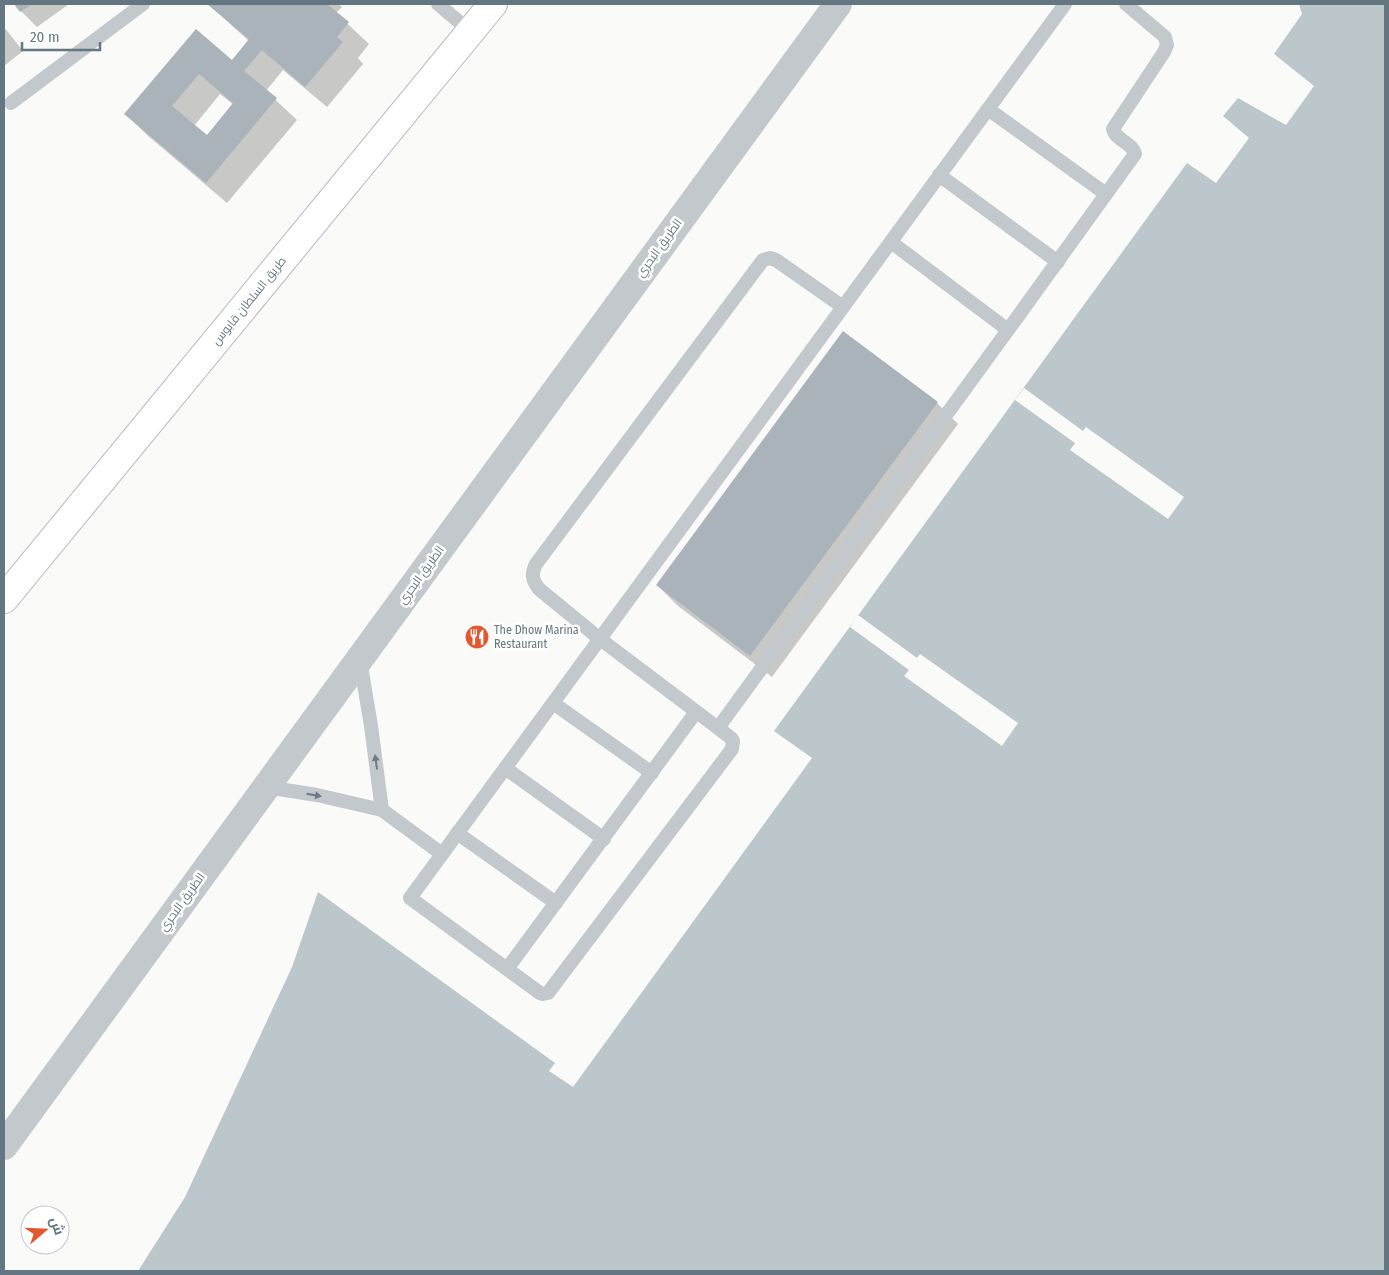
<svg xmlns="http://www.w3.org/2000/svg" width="1389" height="1275" font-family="'Fira Sans Condensed',Cairo,sans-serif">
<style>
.water{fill:#bbc7cb}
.pier{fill:#fafaf8}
.shadow{fill:#0003;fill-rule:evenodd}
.building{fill:#aab3b9;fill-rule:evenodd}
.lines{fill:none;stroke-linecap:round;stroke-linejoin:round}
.secondary-casing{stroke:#b3babf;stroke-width:30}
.service{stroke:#c3c8cc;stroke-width:14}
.minor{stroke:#c3c8cc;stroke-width:28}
.secondary{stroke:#fff;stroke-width:28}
.oneway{fill:#6a7a87}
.labels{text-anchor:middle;stroke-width:5;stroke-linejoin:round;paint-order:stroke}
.street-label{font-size:12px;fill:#657683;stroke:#fff}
.poi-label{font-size:12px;fill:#657683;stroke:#fff;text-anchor:start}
</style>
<rect width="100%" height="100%" fill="#fafaf8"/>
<!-- water -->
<polygon class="water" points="1299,4 1385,4 1385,1271 138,1271 185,1197 292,967 318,892 555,1063 549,1071 573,1087 812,758 774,731 1187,163 1216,183 1249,138 1223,116 1238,98 1286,125 1314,86 1274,54 1302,14"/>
<!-- pier -->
<g class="pier">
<polygon points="1024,388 1083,431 1086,427 1184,497 1168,519 1070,450 1075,443 1015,400"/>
<polygon points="858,615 917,658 920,654 1018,723 1002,746 904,676 909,670 850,627"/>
</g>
<!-- shadow -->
<g class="shadow">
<polygon points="16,4 69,4 37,27 21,11"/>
<path d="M209,4H338L342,7L336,13L369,44L358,58L363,64L327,107L283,70L266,91L297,120L227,203L147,135L126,114L196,31L232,62L249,41L230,24ZM220,94L234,105L207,137L194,126Z"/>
<polygon points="4,27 23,51 4,66"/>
<polygon points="937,403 958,424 772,677 678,606 657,585"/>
</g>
<!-- building -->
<g class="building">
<polygon points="14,4 32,4 20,12"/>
<path d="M207,4H327L349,22L337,37L343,42L305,87L262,50L244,71L277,98L206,183L124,114L196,29L232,60L249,39ZM199,74L233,103L207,135L172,106Z"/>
<polygon points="843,331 938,402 750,656 656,585"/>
</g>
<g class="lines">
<defs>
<polyline id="secondary" points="4,599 493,4"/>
</defs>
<!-- secondary casing -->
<use href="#secondary" class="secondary-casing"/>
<!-- service -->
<g class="service">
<polyline points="438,4 471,32"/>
<polyline points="11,103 143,4"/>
<polyline points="988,109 1106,194"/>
<polyline points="939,175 1058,262"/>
<path d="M891,242L1008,330L1135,154C1132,142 1116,141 1113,129L1164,52L1167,45L1165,37L1126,4"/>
<path d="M843,307L776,260L770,258L763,260L536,564C531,574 532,580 539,589L600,639L718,728L1008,330"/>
<polyline points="360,660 371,726 382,810"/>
<polyline points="553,703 652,773"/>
<polyline points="696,712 507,969 410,898 1065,4"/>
<polyline points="505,768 604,839"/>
<polyline points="266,787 317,795 382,810 442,854"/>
<polyline points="457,833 556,903"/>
<polyline points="507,969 540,993 543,994 548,993 732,749 733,741 731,738 718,728"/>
</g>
<!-- minor -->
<polyline class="minor" points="4,1146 838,4"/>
<!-- secondary -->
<use href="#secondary" class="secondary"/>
</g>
<!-- one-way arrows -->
<defs><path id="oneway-solid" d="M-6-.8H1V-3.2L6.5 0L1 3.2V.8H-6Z" transform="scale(1.25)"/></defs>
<g class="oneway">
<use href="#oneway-solid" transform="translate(376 762) rotate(-98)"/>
<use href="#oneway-solid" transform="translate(314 795) rotate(10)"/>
</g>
<!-- icons -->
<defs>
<symbol id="restaurant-disc" viewBox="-11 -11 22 22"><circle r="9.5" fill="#e4572e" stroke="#fff"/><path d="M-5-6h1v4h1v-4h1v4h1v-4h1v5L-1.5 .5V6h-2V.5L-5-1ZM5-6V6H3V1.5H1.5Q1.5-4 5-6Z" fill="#fff"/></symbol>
</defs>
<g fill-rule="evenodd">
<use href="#restaurant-disc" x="463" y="623" width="28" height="28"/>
</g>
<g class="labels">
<!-- street labels -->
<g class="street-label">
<text transform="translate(659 248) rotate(-54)" y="4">الطريق البحري</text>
<text transform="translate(249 301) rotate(-51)" y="4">طريق السلطان قابوس</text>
<text transform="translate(421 575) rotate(-54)" y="4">الطريق البحري</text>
<text transform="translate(182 902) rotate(-54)" y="4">الطريق البحري</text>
</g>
<!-- poi labels -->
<g class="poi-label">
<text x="494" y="634">The Dhow Marina<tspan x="494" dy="14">Restaurant</tspan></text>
</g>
</g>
<!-- border -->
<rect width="1389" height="1275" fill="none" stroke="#657683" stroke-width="10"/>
<!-- north arrow -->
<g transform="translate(45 1230) rotate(71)"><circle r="24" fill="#ffffff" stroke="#c1c8cd"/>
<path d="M0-4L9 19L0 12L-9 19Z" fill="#e4572e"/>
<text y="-8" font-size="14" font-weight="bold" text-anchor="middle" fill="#657683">ش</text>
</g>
<!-- scale -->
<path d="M22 42v8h78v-8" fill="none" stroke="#657683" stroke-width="2.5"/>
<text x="30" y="42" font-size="15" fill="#657683" stroke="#ffffff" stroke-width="4" paint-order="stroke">20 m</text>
</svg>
